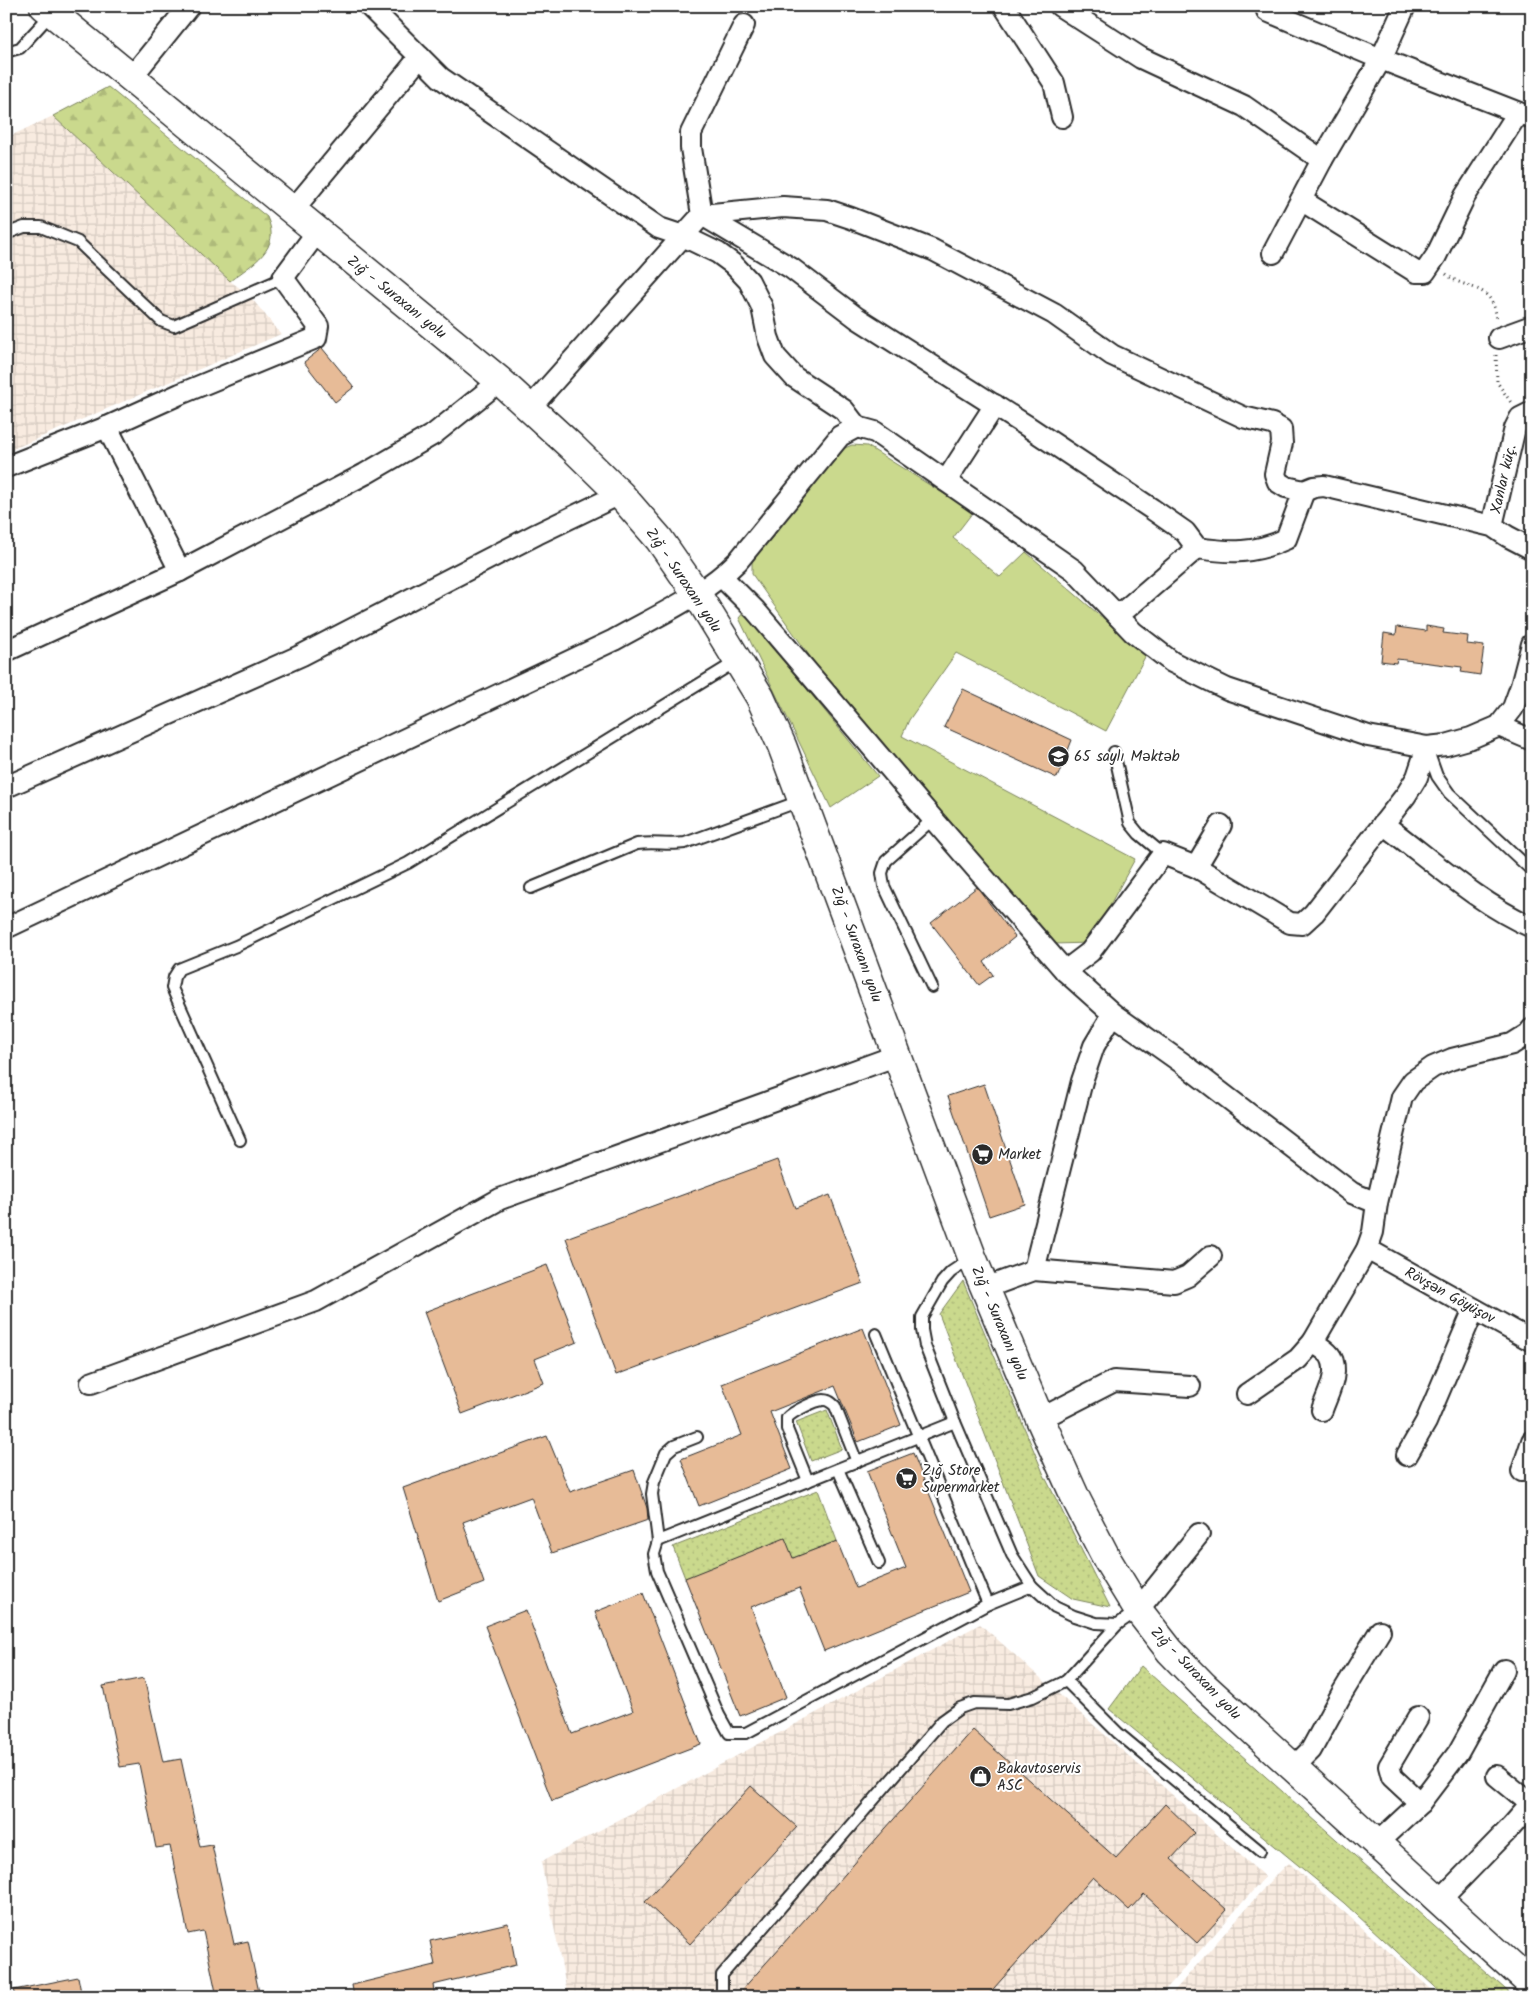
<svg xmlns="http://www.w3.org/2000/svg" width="1538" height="2003" font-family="Kalam,sans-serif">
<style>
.industrial{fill:url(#industrial-grid)}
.grass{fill:url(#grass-dots);stroke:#7a825c}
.forest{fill:url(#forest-firs);stroke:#7a825c}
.park{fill:#cad98d;stroke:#7a825c}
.building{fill:#e7bb97;stroke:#2b2b2b}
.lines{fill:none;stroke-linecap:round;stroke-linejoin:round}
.lane-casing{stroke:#2b2b2b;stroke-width:14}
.street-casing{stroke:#2b2b2b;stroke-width:24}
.secondary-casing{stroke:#2b2b2b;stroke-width:31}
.path{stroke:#2b2b2b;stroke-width:3;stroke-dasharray:1 4;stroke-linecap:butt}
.lane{stroke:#fff;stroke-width:10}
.street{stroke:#fff;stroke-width:20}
.secondary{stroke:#fff;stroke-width:28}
.labels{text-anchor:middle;stroke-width:4;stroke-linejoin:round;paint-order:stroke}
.street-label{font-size:15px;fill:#2b2b2b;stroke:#fff}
.poi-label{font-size:15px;fill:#2b2b2b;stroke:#fff;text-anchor:start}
</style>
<defs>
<pattern id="industrial-grid" width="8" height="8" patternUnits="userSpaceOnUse" patternTransform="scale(1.25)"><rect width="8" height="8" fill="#f8ebe0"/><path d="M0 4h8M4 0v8" fill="none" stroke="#d5cac0"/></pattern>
<pattern id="grass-dots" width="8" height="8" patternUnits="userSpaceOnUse" patternTransform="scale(1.25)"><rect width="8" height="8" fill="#cad98d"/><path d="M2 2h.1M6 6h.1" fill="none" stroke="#aeba7a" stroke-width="1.8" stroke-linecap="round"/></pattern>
<pattern id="forest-firs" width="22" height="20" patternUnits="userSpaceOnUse" patternTransform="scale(1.25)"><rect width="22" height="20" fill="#cad98d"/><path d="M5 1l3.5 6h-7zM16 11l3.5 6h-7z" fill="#aeba7a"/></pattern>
</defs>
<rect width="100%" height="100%" fill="#fff"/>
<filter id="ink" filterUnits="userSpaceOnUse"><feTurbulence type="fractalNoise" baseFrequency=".02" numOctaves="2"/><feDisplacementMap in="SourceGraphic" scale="10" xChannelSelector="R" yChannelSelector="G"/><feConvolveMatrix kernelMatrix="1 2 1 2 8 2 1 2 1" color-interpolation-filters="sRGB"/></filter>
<g filter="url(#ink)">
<!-- industrial -->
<g class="industrial">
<polygon points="53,116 230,281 248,294 281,334 6,452 6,138"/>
<polygon points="980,1624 1265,1877 1159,1997 568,1997 541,1862"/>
<polygon points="1289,1863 1440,1997 1169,1997 1270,1881"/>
</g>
<!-- grass -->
<g class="grass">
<polygon points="963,1281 1044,1475 1110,1607 1073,1599 1039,1576 939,1314"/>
<polygon points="827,1410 842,1449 811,1461 796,1422"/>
<polygon points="818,1490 837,1541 793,1558 685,1578 673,1547"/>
<polygon points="1141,1666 1514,1997 1446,1997 1344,1903 1109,1709"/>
</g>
<!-- forest -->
<path class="forest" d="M108,87L267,217C282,250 253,263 230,281L53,116Z"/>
<!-- park -->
<g class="park">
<polygon points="852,445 867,446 973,512 953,538 1000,577 1026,552 1146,655 1106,731 956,653 909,720 902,736 1135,859 1089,943 1054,944 818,668 752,574 752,559 840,450"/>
<polygon points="744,612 878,776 831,808 739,618"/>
</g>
<!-- building -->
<g class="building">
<polygon points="322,348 354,387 335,402 304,362"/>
<polygon points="1426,626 1444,629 1443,633 1468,636 1467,644 1484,646 1480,675 1461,672 1462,667 1397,659 1396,663 1381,661 1384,633 1396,635 1397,627 1426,631"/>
<polygon points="963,689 1072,740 1057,778 944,727"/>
<polygon points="977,887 1015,937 984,962 993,975 979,985 931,923"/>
<polygon points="984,1084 1025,1204 989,1216 948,1096"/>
<polygon points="777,1160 795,1208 830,1195 863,1283 616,1375 566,1238"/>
<polygon points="547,1265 577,1342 535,1359 544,1383 462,1414 424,1312"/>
<polygon points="863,1328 901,1425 858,1442 835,1386 770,1412 792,1469 699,1506 681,1459 742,1435 722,1384"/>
<polygon points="547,1436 570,1492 634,1470 647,1508 648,1520 552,1553 531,1497 463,1522 484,1583 438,1601 403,1488"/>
<polygon points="913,1453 969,1592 824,1651 799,1588 751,1607 786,1697 740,1716 685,1578 785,1538 793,1558 837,1541 856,1588 906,1568 867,1471"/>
<polygon points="643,1593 701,1744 552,1801 485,1626 526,1610 572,1734 633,1711 595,1612"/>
<polygon points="144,1678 163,1762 181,1759 200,1847 212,1845 234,1944 248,1941 260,1997 217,1997 203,1931 188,1934 170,1846 156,1848 139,1764 120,1767 103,1686"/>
<polygon points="973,1730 1116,1858 1165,1804 1195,1833 1171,1859 1227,1910 1197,1943 1144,1894 1129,1910 1093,1877 986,1997 750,1997 742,1990"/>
<polygon points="751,1786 797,1827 690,1944 645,1902"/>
<polygon points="508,1923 516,1965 433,1985 435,1997 354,1997 352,1985 435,1965 430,1941"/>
<polygon points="78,1977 82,1997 15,1997 14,1990"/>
</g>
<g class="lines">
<defs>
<g id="lane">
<polyline points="6,48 9,51 20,48 51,14"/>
<polyline points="6,234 24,227 41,227 78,242 161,321 174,326 283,278"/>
<polyline points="1428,751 1437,776 1449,793 1529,868"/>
<polyline points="1114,752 1130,823 1139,834 1163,854"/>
<path d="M531,888L637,844C653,842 669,845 685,843L800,801"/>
<polyline points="932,987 884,886 882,873 886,861 933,819"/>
<polyline points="240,1140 172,988 174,977 179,969 236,946 408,863 737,661"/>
<polyline points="972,1258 951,1272 942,1282 922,1317 922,1330 925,1346 955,1422 1012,1555 1032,1586 1055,1607 1074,1616 1096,1623 1118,1624"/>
<polyline points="876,1334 988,1604 1032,1586"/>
<polyline points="697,1437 674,1446 666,1453 654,1482 652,1494 658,1541 654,1554 657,1571 719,1715 729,1733 746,1733 988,1604"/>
<polyline points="838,1469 879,1563"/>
<path d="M808,1481L787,1429V1418C792,1412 816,1400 824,1400C829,1400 832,1403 835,1406L857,1462"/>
<polyline points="658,1541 955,1422"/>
<polyline points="1137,1611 1118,1624 1066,1681 1118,1733 1260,1851"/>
<polyline points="722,1997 722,1975 942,1721 960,1708 974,1703 1008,1704 1033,1697 1066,1681"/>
</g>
<g id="street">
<polyline points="369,6 441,78 659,228 683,236 702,215 783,207 827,210 851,218 933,250 1054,314 1112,355 1243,417 1272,424 1281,429 1282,443 1275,474 1278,482 1286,487 1304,491 1314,487 1324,486 1492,526 1507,536 1532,549"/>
<polyline points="1004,6 1054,83 1062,117"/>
<polyline points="1060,6 1141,58 1244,106 1322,160"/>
<polyline points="1268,6 1267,11 1381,59 1532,118"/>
<path d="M744,25L691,133V148L702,215L791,268L857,318L1027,426L1152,509L1185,532L1197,548C1231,553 1254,554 1286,539L1304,491"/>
<polyline points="131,78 189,6"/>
<polyline points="1301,200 1416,272 1425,272 1436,256 1465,196 1518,113"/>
<polyline points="292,211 420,57"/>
<polyline points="1273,253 1322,160 1381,59 1405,6"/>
<polyline points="1499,338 1532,326"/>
<polyline points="530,408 683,236 718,253 733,264 749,281 762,307 768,337 775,356 794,377 844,410 857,427"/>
<polyline points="107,427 180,571"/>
<polyline points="6,467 107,427 180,394 316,338 318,326 283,278 317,232"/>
<polyline points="946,481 995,405"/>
<polyline points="1492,526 1515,428 1520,418 1532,412"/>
<polyline points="722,577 755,610 933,819 1065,971 1113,1014 1185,1065 1352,1193 1377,1203"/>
<polyline points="1118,616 1197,548"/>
<polyline points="6,651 180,571 365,474 434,434 500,381"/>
<polyline points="1499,726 1532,740"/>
<polyline points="6,787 302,655 537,534 620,494"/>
<path d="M1383,824C1429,858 1480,905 1532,927"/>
<polyline points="1196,867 1221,825"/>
<path d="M6,928L614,640C656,616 703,596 738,561L840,436L857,427L875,432L1074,570L1133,632L1172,662L1227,689L1368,736L1427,747L1446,745L1471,738L1499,726L1513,708L1521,686L1532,644"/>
<polyline points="1065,971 1090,952 1163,854 1196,867 1290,923 1302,924 1314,913 1406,795 1417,777 1427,747"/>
<polyline points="1367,1249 1532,1341"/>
<polyline points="1034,1270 1082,1081 1094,1046 1113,1014"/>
<polyline points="985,1288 1034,1270 1174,1282 1188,1276 1211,1256"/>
<path d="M1313,1342C1318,1346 1328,1351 1331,1357C1340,1373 1327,1395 1322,1410"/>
<polyline points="91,1383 316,1301 500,1199 898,1055"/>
<polyline points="1247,1394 1298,1359 1313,1342 1367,1249 1373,1232 1377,1203 1402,1097 1413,1081 1433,1067 1452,1059 1512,1044 1528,1034 1532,1029"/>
<polyline points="1040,1419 1114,1381 1190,1386"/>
<polyline points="1407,1455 1426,1422 1474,1309"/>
<polyline points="1522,1471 1532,1441"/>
<polyline points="1138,1610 1199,1534"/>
<polyline points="1418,1717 1389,1766 1392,1777 1420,1803"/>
<polyline points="1294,1767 1311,1750 1341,1695 1380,1631"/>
<polyline points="1497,1776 1531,1804"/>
<polyline points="1377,1843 1420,1803 1458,1753 1504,1670"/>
<polyline points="1440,1900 1511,1827 1532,1803"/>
</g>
<polyline id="secondary" points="44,6 500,381 572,447 620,494 659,539 697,594 760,697 782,746 972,1257 1040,1419 1077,1501 1108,1561 1138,1610 1170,1651 1204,1686 1532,1985"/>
</defs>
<!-- lane casing -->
<use href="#lane" class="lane-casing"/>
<!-- street casing -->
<use href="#street" class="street-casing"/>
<!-- secondary casing -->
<use href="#secondary" class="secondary-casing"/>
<!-- path -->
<g class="path">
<path d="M1446,274C1467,292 1493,281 1497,321"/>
<polyline points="1496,355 1497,382 1512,404"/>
</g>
<!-- lane -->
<use href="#lane" class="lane"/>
<!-- street -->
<use href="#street" class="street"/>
<!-- secondary -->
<use href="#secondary" class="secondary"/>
</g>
</g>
<!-- icons -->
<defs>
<symbol id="school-disc" viewBox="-11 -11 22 22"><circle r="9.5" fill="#2b2b2b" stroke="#fff"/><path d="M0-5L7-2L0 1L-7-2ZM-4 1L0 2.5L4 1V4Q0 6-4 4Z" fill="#fff"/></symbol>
<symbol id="supermarket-disc" viewBox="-11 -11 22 22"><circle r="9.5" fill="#2b2b2b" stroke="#fff"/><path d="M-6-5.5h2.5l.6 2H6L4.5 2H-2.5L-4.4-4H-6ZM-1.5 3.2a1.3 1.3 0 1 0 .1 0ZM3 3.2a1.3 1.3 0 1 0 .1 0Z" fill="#fff"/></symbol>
<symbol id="shop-disc" viewBox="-11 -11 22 22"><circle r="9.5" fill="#2b2b2b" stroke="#fff"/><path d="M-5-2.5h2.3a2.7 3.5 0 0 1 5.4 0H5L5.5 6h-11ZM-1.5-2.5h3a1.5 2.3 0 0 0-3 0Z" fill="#fff"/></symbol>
</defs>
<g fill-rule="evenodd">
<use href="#school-disc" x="1046" y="744" width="25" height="25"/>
<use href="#supermarket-disc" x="970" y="1142" width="25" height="25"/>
<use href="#supermarket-disc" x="894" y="1466" width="25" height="25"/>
<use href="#shop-disc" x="968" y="1764" width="25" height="25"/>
</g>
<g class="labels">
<!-- street labels -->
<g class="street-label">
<text transform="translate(397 297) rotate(39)" y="5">Zığ - Suraxanı yolu</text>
<text transform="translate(1503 479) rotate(-77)" y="5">Xanlar küç.</text>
<text transform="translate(684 580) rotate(56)" y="5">Zığ - Suraxanı yolu</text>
<text transform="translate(857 944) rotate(70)" y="5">Zığ - Suraxanı yolu</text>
<text transform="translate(1450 1295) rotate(29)" y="5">Rövşən Göyüşov</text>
<text transform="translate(1000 1323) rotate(67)" y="5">Zığ - Suraxanı yolu</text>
<text transform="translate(1196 1673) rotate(46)" y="5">Zığ - Suraxanı yolu</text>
</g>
<!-- poi labels -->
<g class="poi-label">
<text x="1074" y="761">65 saylı Məktəb</text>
<text x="998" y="1159">Market</text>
<text x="922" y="1475">Zığ Store<tspan x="922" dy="17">Supermarket</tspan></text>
<text x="997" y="1773">Bakavtoservis<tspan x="997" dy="17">ASC</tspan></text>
</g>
</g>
<!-- margin -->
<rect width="1538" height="2003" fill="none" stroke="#fff" stroke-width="25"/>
<rect x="12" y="12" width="1513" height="1978" fill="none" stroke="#2b2b2b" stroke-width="2" filter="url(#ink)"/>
</svg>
